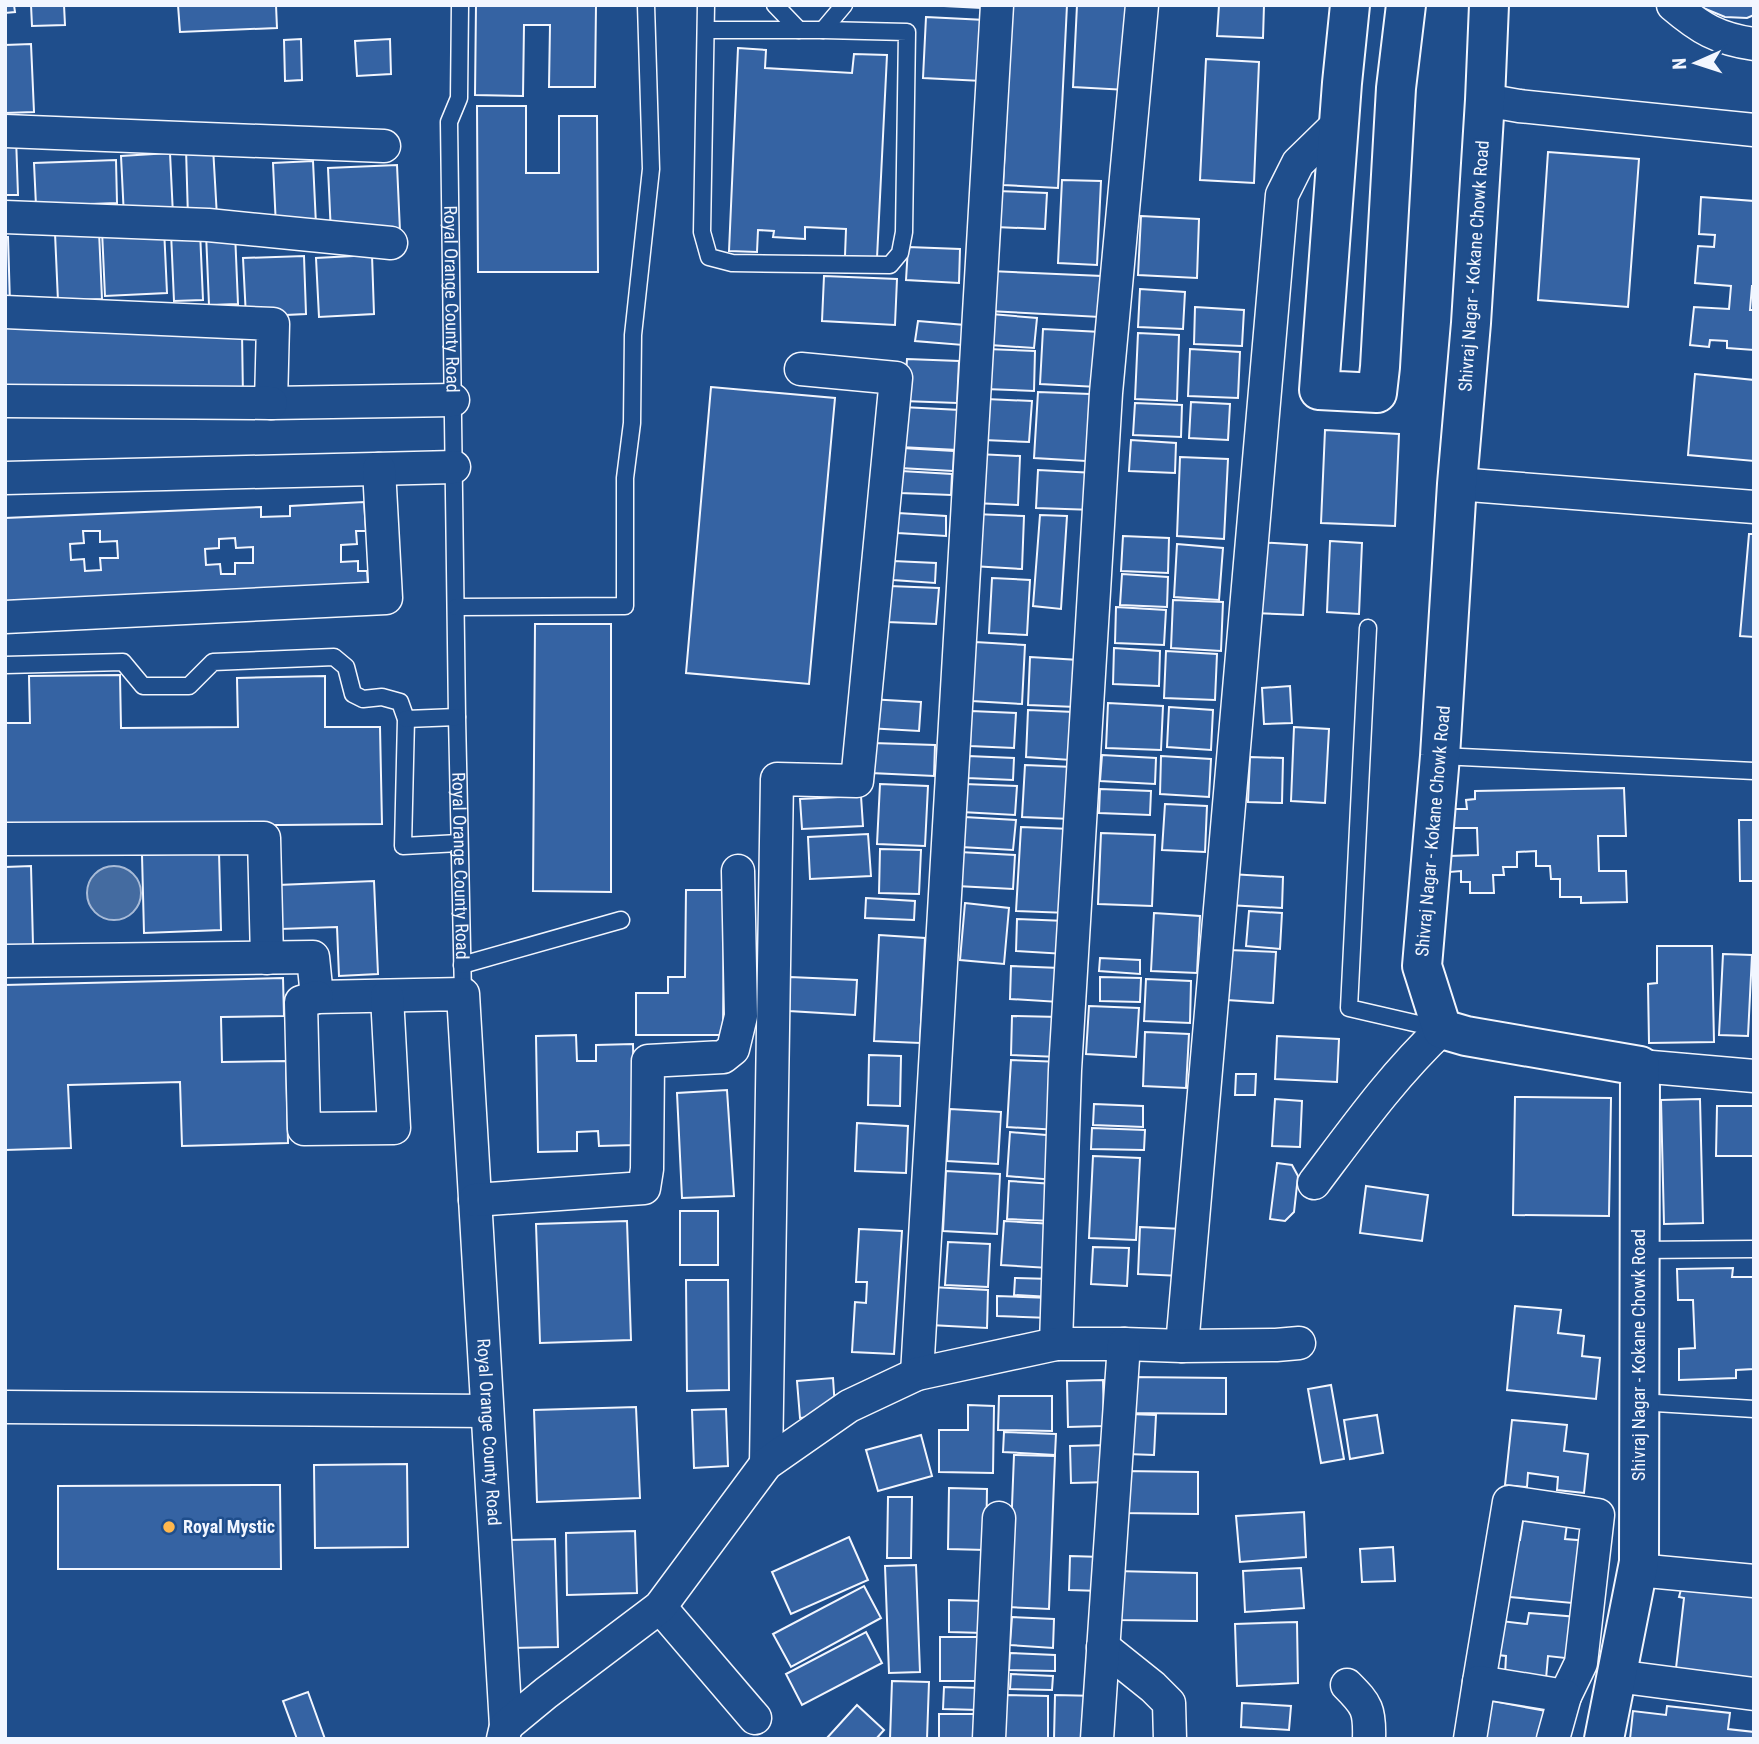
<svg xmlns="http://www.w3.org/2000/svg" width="1759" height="1744" font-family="'Roboto Condensed',sans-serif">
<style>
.water{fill:#446ba0;stroke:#a8bbd7;stroke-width:2}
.building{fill:#3563a3;stroke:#f2f6ff;stroke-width:2;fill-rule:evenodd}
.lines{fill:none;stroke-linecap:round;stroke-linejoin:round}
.lane-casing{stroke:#f2f6ff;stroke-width:19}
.street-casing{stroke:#f2f6ff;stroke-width:35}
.secondary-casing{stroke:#f2f6ff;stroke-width:42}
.lane{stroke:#1f4e8c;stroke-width:16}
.street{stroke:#1f4e8c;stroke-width:32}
.secondary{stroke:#1f4e8c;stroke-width:38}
.poi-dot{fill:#ffb74d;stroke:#1f4e8c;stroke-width:2.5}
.labels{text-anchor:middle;stroke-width:5;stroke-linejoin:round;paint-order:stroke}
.street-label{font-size:18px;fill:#f2f6ff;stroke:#1f4e8c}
.poi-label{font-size:18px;font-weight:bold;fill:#f2f6ff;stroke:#1f4e8c;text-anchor:start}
</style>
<rect width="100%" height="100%" fill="#1f4e8c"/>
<!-- water -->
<circle class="water" cx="114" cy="893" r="27"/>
<!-- building -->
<g class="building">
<polygon points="5,5 14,5 15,12 5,13"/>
<polygon points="31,5 64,5 65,25 32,26"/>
<polygon points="178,5 276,5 277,28 180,32"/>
<polygon points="476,5 596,5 595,87 549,87 550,25 524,25 523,96 475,95"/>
<polygon points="925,5 981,5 981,8"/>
<polygon points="1012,5 1067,5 1058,188 1003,185"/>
<polygon points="1077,5 1131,5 1127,90 1073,87"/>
<polygon points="1219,5 1264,5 1263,38 1217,36"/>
<polygon points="1696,5 1754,5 1754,15 1747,18 1725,17"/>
<polygon points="926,17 985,20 982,81 923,78"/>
<polygon points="301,39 302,80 285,81 284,40"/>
<polygon points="390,39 391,74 357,76 355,41"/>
<polygon points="31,44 34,112 5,113 5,45"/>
<polygon points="738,48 766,50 765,68 852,73 854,54 887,55 877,258 845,256 846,229 805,227 805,239 773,237 774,231 758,230 757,252 729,251"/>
<polygon points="1206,59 1259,62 1254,183 1200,180"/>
<polygon points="477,106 526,106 526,173 559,173 559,116 597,116 598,272 478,272"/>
<polygon points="16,137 18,195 5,195 5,138"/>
<polygon points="213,147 217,217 188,218 186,148"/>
<polygon points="1548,152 1639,159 1628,307 1538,300"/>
<polygon points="170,153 173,215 124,217 121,156"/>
<polygon points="116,160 117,203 36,206 34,163"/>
<polygon points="313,161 316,225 276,227 273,163"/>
<polygon points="397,165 400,231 331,234 328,168"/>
<polygon points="1062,180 1101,181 1097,265 1058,263"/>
<polygon points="996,191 1047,193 1045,229 995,227"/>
<polygon points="1701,197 1754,201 1754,286 1752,286 1750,310 1754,310 1754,350 1727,348 1727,341 1710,340 1709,347 1690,345 1694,307 1729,309 1731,286 1695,283 1698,246 1714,247 1715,235 1699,234"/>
<polygon points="1141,216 1199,219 1197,278 1138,275"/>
<polygon points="164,228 167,293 105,296 102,231"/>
<polygon points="99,231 102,299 58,301 55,233"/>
<polygon points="200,231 203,300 174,301 171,233"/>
<polygon points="235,232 238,304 209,305 206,233"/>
<polygon points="5,237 8,237 10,304 5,304"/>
<polygon points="908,247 960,249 959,283 906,280"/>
<polygon points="372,255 374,314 319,317 316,258"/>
<polygon points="304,256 306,314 246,317 243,258"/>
<polygon points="990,271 1102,276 1100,317 988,311"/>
<polygon points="824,276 897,279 895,325 822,321"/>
<polygon points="1140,289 1185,292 1183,329 1138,327"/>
<polygon points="1195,307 1244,310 1242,346 1194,344"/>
<polygon points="991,314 1037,318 1034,348 990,345"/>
<polygon points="918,321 965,325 963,345 915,341"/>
<polygon points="5,325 242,332 243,398 5,394"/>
<polygon points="1043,329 1101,332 1098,387 1040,384"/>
<polygon points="1138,333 1179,335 1177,401 1135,399"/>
<polygon points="987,349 1035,351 1034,391 985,389"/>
<polygon points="1190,349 1240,352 1238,398 1188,396"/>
<polygon points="907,359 959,361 957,403 904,401"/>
<polygon points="1695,374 1754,380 1754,461 1688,455"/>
<polygon points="711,387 835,398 809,684 686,673"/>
<polygon points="1038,392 1090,394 1086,461 1034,458"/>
<polygon points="986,399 1032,401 1029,442 984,440"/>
<polygon points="1191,402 1230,404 1228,440 1189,438"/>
<polygon points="1135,403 1182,405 1181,437 1133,435"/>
<polygon points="902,407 960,410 958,450 900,447"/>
<polygon points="1325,430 1399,434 1395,526 1321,523"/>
<polygon points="1131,440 1176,443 1175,473 1129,471"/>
<polygon points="902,448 954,451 953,471 900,468"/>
<polygon points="977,454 1020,456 1018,505 974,503"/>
<polygon points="1180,457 1228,459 1224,539 1177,536"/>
<polygon points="1038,470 1095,473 1094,510 1036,508"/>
<polygon points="901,471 952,474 951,495 900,493"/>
<path d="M364,502L366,531H356L357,544L341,545V562L358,561V571H367L369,598L5,603V518L261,507V517L290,516V506ZM83,531H100V542L117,541L118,558H100L101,570L85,571L84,559L71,560L70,544L84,543ZM235,538L236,548L253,547V563H235V574H221L220,564L206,565L205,549L219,548V539Z"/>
<polygon points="898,513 946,516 946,536 898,533"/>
<polygon points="974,514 1024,516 1022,569 972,566"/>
<polygon points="1040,515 1067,516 1061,609 1033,606"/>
<polygon points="1749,534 1754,534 1754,637 1740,636"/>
<polygon points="1123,536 1169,538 1168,573 1121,571"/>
<polygon points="1330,541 1362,543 1359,614 1327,612"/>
<polygon points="1257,542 1307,545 1303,615 1253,613"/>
<polygon points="1177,544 1223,548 1219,600 1174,597"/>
<polygon points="893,561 936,563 935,583 893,580"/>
<polygon points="1122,574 1168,577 1167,607 1120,605"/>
<polygon points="992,578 1030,580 1027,635 989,633"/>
<polygon points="889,586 939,588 936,624 887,622"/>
<polygon points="1173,600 1223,602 1221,651 1171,648"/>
<polygon points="1116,607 1166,610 1164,645 1115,643"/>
<polygon points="535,624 611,624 611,892 533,891"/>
<polygon points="975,642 1025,645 1022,704 972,701"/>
<polygon points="1114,648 1160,651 1159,686 1113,684"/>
<polygon points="1166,651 1217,654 1215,700 1164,698"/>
<polygon points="1030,657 1079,660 1076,707 1028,705"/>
<polygon points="120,675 121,728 238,727 237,678 325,676 325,727 380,727 382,824 5,828 5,723 30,723 29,676"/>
<polygon points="1290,686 1292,723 1264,724 1262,688"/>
<polygon points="868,699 921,702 919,731 867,728"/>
<polygon points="1108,703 1163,706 1161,750 1106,748"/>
<polygon points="1169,707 1213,710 1211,750 1167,747"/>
<polygon points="1028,710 1074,712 1071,760 1026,757"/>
<polygon points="971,711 1016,713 1014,748 970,746"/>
<polygon points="1294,727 1329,729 1325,803 1291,801"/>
<polygon points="873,743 935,745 934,776 871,773"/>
<polygon points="1102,755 1156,758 1155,784 1100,781"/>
<polygon points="968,756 1014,758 1013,780 967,778"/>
<polygon points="1161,756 1211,759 1209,797 1160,794"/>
<polygon points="1250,757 1283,758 1282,803 1248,802"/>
<polygon points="1025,765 1073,767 1071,819 1022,817"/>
<polygon points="880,784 928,786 925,846 877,844"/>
<polygon points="964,784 1017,786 1015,815 962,812"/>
<polygon points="1624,788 1626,836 1598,836 1599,871 1626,871 1627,902 1581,903 1581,897 1560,897 1560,879 1551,879 1550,866 1536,866 1536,851 1517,852 1517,867 1503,867 1504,875 1493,875 1494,893 1470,893 1470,882 1461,882 1461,871 1450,872 1449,856 1478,855 1477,828 1453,828 1453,809 1467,809 1466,800 1475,799 1475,791"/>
<polygon points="1100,789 1151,791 1150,815 1099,813"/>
<polygon points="861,796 863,826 802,829 800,799"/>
<polygon points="1165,804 1207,806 1205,852 1162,850"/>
<polygon points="964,817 1016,820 1013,850 961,847"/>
<polygon points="1739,820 1754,820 1754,881 1740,881"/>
<polygon points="1021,827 1071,829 1068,913 1016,911"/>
<polygon points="1101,833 1155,835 1152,906 1098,904"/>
<polygon points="868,834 871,876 810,879 808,837"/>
<polygon points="880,849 921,850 919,894 879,893"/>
<polygon points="219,852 221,930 144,933 142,855"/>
<polygon points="959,852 1015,855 1013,889 957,886"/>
<polygon points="31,866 33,945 5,946 5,867"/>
<polygon points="1230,874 1283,877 1282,908 1228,905"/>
<polygon points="374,881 378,974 339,976 337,927 280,929 278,885"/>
<polygon points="686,890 724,890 723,1035 636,1035 636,993 668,993 668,977 685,977"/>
<polygon points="866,898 915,901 914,920 865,918"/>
<polygon points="965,903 1009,908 1004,964 960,960"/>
<polygon points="1249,911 1282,913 1280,949 1246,946"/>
<polygon points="1154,913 1200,916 1197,973 1151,971"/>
<polygon points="1017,919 1066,921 1065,954 1016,951"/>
<polygon points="879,935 925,938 920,1043 874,1041"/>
<polygon points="1657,946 1712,946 1714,1042 1649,1043 1648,984 1657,983"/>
<polygon points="1229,950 1276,952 1273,1003 1227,1000"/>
<polygon points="1723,954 1752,955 1748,1036 1719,1035"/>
<polygon points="1100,958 1140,960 1140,974 1099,971"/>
<polygon points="1011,966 1060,968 1059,1002 1010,999"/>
<polygon points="790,977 857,980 855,1015 789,1011"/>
<polygon points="1100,977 1141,978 1140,1002 1100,1001"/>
<polygon points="283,978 284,1016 221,1017 222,1062 286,1061 288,1143 182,1146 180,1082 68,1085 71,1148 5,1150 5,985"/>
<polygon points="1146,979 1191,981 1190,1023 1144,1021"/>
<polygon points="1089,1006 1139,1008 1136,1057 1086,1054"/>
<polygon points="1012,1016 1060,1017 1059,1057 1011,1055"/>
<polygon points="1145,1032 1189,1034 1186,1088 1143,1086"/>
<polygon points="576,1035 577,1061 596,1061 596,1045 633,1044 635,1145 599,1146 598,1131 577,1132 577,1151 538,1152 536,1036"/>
<polygon points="1277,1036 1339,1039 1337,1082 1275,1079"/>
<polygon points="869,1055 901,1056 900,1106 868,1105"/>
<polygon points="1011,1060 1062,1062 1059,1130 1007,1127"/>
<polygon points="1236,1074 1256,1074 1255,1095 1235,1095"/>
<polygon points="727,1090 734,1196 682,1198 677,1093"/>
<polygon points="1515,1097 1611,1098 1609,1216 1513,1215"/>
<polygon points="1275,1099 1302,1101 1300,1147 1272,1146"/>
<polygon points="1700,1099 1703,1223 1664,1224 1661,1100"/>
<polygon points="1094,1104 1143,1106 1143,1127 1093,1125"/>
<polygon points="1717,1106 1754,1106 1754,1156 1716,1156"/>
<polygon points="950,1109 1001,1112 998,1164 947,1161"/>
<polygon points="857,1123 908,1126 906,1173 855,1171"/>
<polygon points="1092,1128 1145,1130 1144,1150 1091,1149"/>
<polygon points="1010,1132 1058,1136 1055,1180 1007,1176"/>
<polygon points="1093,1156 1140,1158 1136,1240 1089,1238"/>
<polygon points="1277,1163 1292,1165 1298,1176 1294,1212 1285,1221 1270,1219"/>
<polygon points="946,1171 1000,1174 997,1234 943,1231"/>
<polygon points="1009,1181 1054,1184 1052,1221 1007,1219"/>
<polygon points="1366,1186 1428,1195 1422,1241 1360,1233"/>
<rect x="680" y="1211" width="38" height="54"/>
<polygon points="627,1221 631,1340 540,1343 536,1224"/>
<polygon points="1004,1221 1053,1224 1049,1268 1001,1265"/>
<polygon points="1140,1227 1183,1229 1181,1276 1138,1274"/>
<polygon points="859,1229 902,1231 894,1354 852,1352 855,1302 866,1303 867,1282 856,1282"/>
<polygon points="948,1242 990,1244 988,1287 945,1285"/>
<polygon points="1093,1247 1129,1248 1127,1286 1091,1284"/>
<polygon points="1733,1268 1732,1277 1754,1277 1754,1369 1736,1370 1736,1378 1679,1380 1679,1349 1695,1348 1693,1300 1678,1300 1677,1269"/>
<polygon points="1015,1278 1052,1279 1051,1297 1014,1295"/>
<polygon points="686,1280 728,1280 729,1390 687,1391"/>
<polygon points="931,1287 988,1290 987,1328 930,1325"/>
<polygon points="997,1296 1051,1298 1050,1318 997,1316"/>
<polygon points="1515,1306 1561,1310 1558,1333 1584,1336 1582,1356 1600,1358 1596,1399 1507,1390"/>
<polygon points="1131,1377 1226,1378 1226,1414 1130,1413"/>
<polygon points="833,1378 835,1408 821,1416 800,1418 797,1381"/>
<polygon points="1103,1380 1104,1426 1068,1427 1067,1381"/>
<polygon points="1331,1385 1344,1459 1321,1463 1308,1389"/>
<polygon points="999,1396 1052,1396 1052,1431 998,1430"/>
<polygon points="968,1405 994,1406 993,1473 939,1472 939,1430 968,1430"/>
<polygon points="636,1407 640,1498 537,1502 534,1410"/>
<polygon points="726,1409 728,1466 694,1468 692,1410"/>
<polygon points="1129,1414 1156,1415 1154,1455 1127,1454"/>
<polygon points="1377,1415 1383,1453 1350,1459 1344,1420"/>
<polygon points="1512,1420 1567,1425 1564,1451 1588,1454 1584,1493 1557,1490 1558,1477 1528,1473 1527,1487 1505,1485"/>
<polygon points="1004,1432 1056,1434 1055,1455 1003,1452"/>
<polygon points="921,1435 932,1476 878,1491 866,1450"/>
<polygon points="1110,1445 1111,1482 1071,1483 1070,1446"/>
<polygon points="1014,1455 1055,1456 1049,1609 1008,1607"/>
<polygon points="407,1464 408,1547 315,1548 314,1465"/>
<polygon points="1122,1471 1198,1472 1198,1514 1121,1513"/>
<polygon points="280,1485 281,1569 58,1569 58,1486"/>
<polygon points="949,1488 987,1489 986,1550 948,1549"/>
<polygon points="888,1497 912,1497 911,1558 887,1558"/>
<polygon points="1304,1512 1306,1557 1240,1562 1236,1516"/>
<polygon points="1523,1520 1567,1524 1565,1539 1589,1541 1583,1604 1499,1596 1504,1539 1520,1540"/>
<polygon points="635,1531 637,1593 567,1595 566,1533"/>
<polygon points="849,1537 868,1580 791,1614 772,1572"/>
<polygon points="555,1539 558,1647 511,1648 509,1540"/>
<polygon points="1393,1547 1395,1581 1362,1582 1360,1549"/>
<polygon points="1070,1556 1102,1557 1101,1591 1069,1590"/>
<polygon points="916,1565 920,1672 889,1673 885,1566"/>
<polygon points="1301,1568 1304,1608 1245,1612 1243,1571"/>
<polygon points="1115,1571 1197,1573 1197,1621 1114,1620"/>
<polygon points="1683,1582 1754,1590 1754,1680 1675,1677 1684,1598 1679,1597"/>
<polygon points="864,1586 881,1618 791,1667 773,1634"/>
<polygon points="949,1600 984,1601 983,1633 949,1632"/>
<polygon points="1529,1613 1578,1617 1574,1659 1548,1656 1546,1679 1505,1675 1506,1656 1489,1654 1493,1620 1527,1624"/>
<polygon points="1012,1617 1054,1619 1053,1648 1010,1645"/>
<polygon points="1297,1622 1298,1683 1237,1686 1235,1624"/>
<polygon points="866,1632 882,1663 802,1705 786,1674"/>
<polygon points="940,1637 987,1637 986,1681 940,1681"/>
<polygon points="1010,1653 1055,1655 1055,1671 1009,1670"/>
<polygon points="1011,1674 1053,1676 1052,1690 1010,1689"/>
<polygon points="892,1681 929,1682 927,1739 890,1739"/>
<polygon points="944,1687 980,1688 980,1710 943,1709"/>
<polygon points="308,1692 325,1739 297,1739 283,1701"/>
<polygon points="1005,1695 1048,1696 1048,1739 1004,1739"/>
<polygon points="1055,1695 1097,1696 1096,1739 1054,1739"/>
<polygon points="1482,1699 1546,1711 1542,1739 1475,1739"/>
<polygon points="1242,1703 1291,1706 1289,1730 1241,1727"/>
<polygon points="857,1705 884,1730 876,1739 826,1739"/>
<polygon points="1667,1706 1730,1713 1728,1729 1754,1732 1754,1739 1630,1739 1633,1711 1666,1715"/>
<rect x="939" y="1714" width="43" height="25"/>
</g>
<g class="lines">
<defs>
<g id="lane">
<path id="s1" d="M460,5L459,98L449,122L457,717L463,994"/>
<polyline points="775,5 799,30"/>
<polyline points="706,30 823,30 907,32 904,232 900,253 890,265 732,263 709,257 702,232 706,5"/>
<polyline points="823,30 844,5"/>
<polyline points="456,607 625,606 625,478 632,423 633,335 651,169 646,5"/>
<polyline points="1368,628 1349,1008 1440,1029"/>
<polyline points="5,665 123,662 143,686 189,686 213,662 334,657 346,667 353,694 363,699 382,697 400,702 406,719 403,846 459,843"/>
<polyline points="406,719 457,717"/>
<polyline points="1440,756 1754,771"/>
<polyline points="462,965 621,920"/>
<polyline points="1639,1250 1754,1249"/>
<polyline points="1639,1402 1754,1409"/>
</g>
<g id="street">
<path d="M1673,5C1700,28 1718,39 1754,44"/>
<polyline points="1485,100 1519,106 1754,130"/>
<polyline points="5,131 384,146"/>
<polyline points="5,217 208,225 391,243"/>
<polyline points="5,312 273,324 271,403 453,400"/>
<polyline points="5,401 271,403"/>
<polyline points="5,478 454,467"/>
<polyline points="1457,484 1754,507"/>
<polyline points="5,617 386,598 379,469"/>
<polyline points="5,839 264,838 267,958"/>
<path id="s2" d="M5,961L313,957L317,997L463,994L506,1726L503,1739"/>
<polyline points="317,997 301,1002 304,1129 394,1128 387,996"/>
<polyline points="1640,1066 1754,1076"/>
<path d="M1314,1183C1354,1130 1393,1075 1442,1029"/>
<polyline points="475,1200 644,1188 647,1169 648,1061 723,1057 733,1049 741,1016 738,871"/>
<polyline points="1056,1344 1065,1070 1106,393 1142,5"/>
<polyline points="1182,1346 1282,195 1298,163 1339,123"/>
<polyline points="917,1374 997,5"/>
<polyline points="5,1407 487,1411"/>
<polyline points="766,1464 777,779 857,781 896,378 801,369"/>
<polyline points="1637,1570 1754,1581"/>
<polyline points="660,1607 755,1718"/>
<polyline points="1103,1647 1153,1687 1169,1703 1170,1739"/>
<polyline points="1616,1676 1754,1694"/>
<polyline points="1479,1682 1509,1502 1598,1515 1581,1663 1565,1696"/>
<path d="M1347,1685C1367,1705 1370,1710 1369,1739"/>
<polyline points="506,1726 546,1693 660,1607 766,1464 849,1406 917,1374 1056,1344 1124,1344 1182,1346 1276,1345 1299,1343"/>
<polyline points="989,1739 999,1518"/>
<polyline points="1097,1739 1124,1344"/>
<polyline points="1470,1739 1479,1682 1565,1696 1553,1739"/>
</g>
<g id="secondary">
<polyline points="1350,5 1342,83 1319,390 1377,393 1380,367 1396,88 1406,5"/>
<polyline points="1489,5 1485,100 1471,323 1457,484 1440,756 1422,966 1442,1029 1466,1036 1640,1066 1639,1562 1604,1739"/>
</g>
</defs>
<!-- lane casing -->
<use href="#lane" class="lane-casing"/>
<!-- street casing -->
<use href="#street" class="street-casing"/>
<!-- secondary casing -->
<use href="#secondary" class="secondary-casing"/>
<!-- lane -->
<use href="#lane" class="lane"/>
<!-- street -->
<use href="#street" class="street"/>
<!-- secondary -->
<use href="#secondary" class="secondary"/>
</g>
<!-- markers -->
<circle class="poi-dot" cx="169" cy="1527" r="7"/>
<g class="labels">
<!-- street labels -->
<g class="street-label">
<text transform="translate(1474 266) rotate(-86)" y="6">Shivraj Nagar - Kokane Chowk Road</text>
<text dy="6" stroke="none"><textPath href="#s1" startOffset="296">Royal Orange County Road</textPath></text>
<text transform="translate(1433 831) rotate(-85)" y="6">Shivraj Nagar - Kokane Chowk Road</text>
<text dy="6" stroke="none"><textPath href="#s1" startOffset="863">Royal Orange County Road</textPath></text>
<text transform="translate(1639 1355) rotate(-90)" y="6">Shivraj Nagar - Kokane Chowk Road</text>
<text dy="6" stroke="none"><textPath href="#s2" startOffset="933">Royal Orange County Road</textPath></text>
</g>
<!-- poi labels -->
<g class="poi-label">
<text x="183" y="1533">Royal Mystic</text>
</g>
</g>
<!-- border -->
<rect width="1759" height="1744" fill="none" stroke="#f2f6ff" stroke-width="14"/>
<!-- north arrow -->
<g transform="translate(1696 63) rotate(267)" stroke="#1f4e8c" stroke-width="5" paint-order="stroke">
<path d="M0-5L12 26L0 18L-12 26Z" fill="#f2f6ff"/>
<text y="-10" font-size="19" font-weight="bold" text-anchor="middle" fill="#f2f6ff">N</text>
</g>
</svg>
